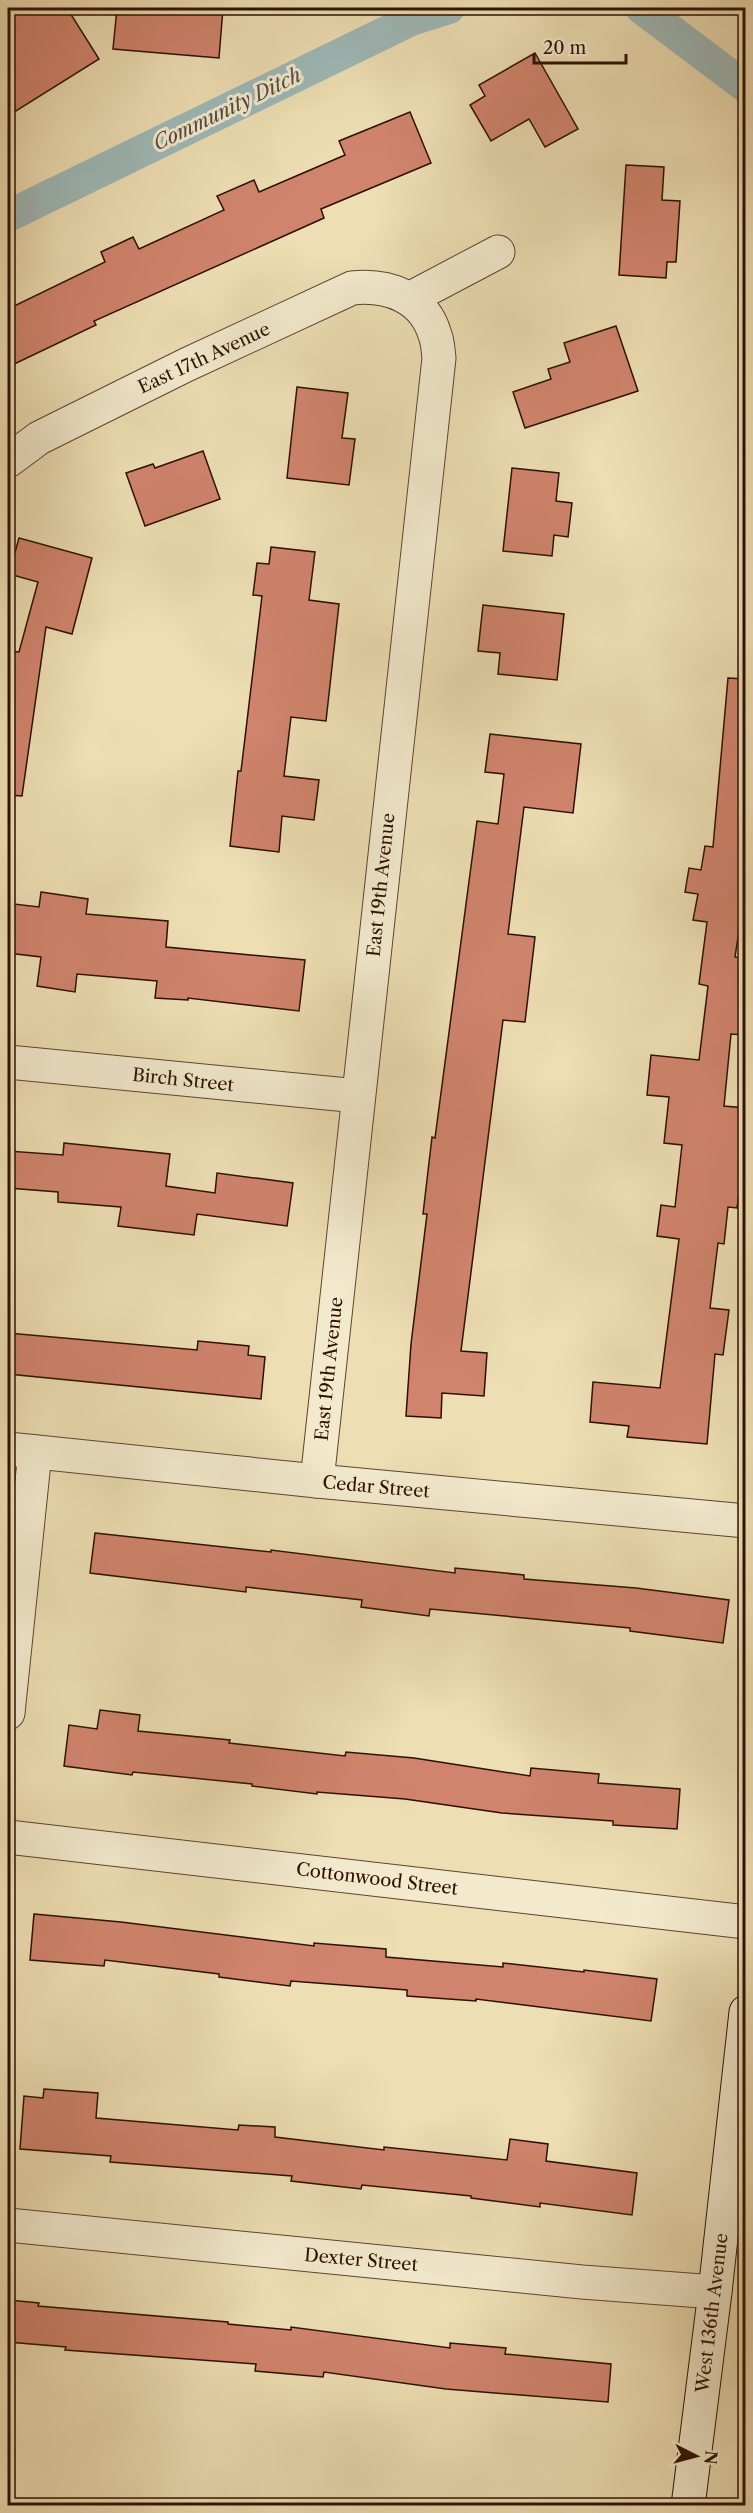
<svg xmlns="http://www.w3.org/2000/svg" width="753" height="2513" font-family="'Libre Caslon Text',serif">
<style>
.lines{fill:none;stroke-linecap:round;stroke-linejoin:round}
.canal{stroke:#9eb9b8;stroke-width:32}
.building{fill:#d0846d;stroke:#2d1003;stroke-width:1.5}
.street-casing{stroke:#5d442f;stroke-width:35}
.secondary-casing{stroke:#2d1003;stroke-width:35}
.street{stroke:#f3eace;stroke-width:33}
.secondary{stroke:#f3eace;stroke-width:33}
.labels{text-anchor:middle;stroke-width:6;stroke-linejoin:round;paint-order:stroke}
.street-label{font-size:18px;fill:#2d1003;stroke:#f3eace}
.water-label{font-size:20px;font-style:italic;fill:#554b42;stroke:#f3eace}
</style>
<rect width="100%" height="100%" fill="#eddeb3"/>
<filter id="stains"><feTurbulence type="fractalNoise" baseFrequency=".00333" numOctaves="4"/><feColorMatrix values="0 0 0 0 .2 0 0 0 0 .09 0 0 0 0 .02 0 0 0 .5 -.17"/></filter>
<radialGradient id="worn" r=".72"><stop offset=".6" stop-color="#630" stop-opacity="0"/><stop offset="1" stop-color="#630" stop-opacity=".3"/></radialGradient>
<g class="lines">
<!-- canal -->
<g class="canal">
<polyline points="641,8 746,87"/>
<polyline points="8,216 411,20 449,8"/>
</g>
</g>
<!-- building -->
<g class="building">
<polygon points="8,8 67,8 99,59 8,116"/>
<polygon points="117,8 186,9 186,8 223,8 219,58 113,49"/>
<polygon points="535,53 578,129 545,147 529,119 491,141 470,105 485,96 479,85"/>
<polygon points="410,112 431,163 321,209 324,218 94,321 96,325 8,367 8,309 105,262 101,252 133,237 139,249 224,210 217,196 254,180 259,192 345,155 339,141"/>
<polygon points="626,165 664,167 662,200 680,201 676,262 667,262 666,278 619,275"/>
<polygon points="616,326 638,391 525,428 513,392 551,379 548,369 570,362 564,343"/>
<polygon points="297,387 348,393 342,438 355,439 349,485 287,478"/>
<polygon points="203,451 220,499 145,526 126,473 153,464 155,468"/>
<polygon points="512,468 559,473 556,501 572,503 568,537 554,535 552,556 503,551"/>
<polygon points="19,538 92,558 72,634 46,627 22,796 8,795 8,651 19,652 38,582 9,574"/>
<polygon points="271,547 315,552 309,600 339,604 326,721 291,717 284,776 319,780 314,820 282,816 279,852 230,846 238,771 241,771 262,596 253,595 257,563 269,564"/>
<polygon points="483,605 564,614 557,680 498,674 500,653 478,651"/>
<polygon points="728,678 746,679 746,886 735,957 746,959 746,1012 743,1035 731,1034 724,1106 746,1108 746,1141 737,1208 728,1207 724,1244 718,1243 710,1308 729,1310 723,1355 715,1354 707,1444 627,1437 629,1426 590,1422 593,1382 660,1388 679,1239 657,1236 661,1205 675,1207 682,1145 664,1143 669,1097 647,1095 651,1055 699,1060 708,986 699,984 707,922 693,920 698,894 685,892 689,868 701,870 705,846 713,847"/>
<polygon points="490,734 581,744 573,813 524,807 508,934 535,937 525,1022 503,1020 461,1351 487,1353 484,1396 442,1393 441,1418 406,1416 411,1344 427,1214 423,1214 432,1137 435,1138 477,821 498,824 504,774 485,772"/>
<polygon points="41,892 88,899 86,914 168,921 166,947 305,960 299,1011 188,998 188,1000 155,998 157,981 77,974 75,992 37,986 41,957 8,953 8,946 14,904 39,907"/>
<polygon points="64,1143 170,1154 166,1186 215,1193 217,1173 293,1183 287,1226 197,1214 194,1235 118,1226 121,1207 58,1202 58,1192 8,1188 8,1151 63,1155"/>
<polygon points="8,1333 197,1350 198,1341 249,1346 248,1355 265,1357 261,1399 8,1374"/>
<polygon points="95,1533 271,1552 271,1550 455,1573 455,1568 524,1575 524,1579 636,1588 729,1600 723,1643 630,1631 630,1628 430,1609 429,1616 361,1607 362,1600 246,1587 246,1592 90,1573"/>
<polygon points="100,1710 140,1715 138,1731 230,1740 229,1743 345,1756 346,1752 414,1758 530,1776 531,1768 599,1774 598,1783 680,1789 677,1829 613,1825 613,1821 502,1813 405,1799 317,1792 317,1794 252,1786 252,1784 133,1772 132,1775 64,1766 69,1725 97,1729"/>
<polygon points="34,1914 121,1922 314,1946 314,1943 386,1949 386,1957 503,1967 503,1963 584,1972 584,1970 657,1979 651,2021 476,1999 476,2001 407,1996 407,1990 291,1981 290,1986 219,1977 219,1974 105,1960 104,1966 30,1960"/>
<polygon points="44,2089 98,2093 96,2118 238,2130 239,2125 275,2127 275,2137 384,2150 384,2147 507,2160 510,2139 548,2144 546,2161 637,2173 632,2215 540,2203 540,2207 471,2198 471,2196 362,2185 361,2189 291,2181 292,2176 110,2162 111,2156 20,2149 24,2096 43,2098"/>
<polygon points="8,2300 39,2303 38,2306 228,2322 228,2324 291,2330 291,2327 450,2348 450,2343 506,2348 505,2354 611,2364 608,2402 446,2389 324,2372 323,2377 255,2371 256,2364 65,2350 66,2347 8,2342"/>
</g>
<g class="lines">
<defs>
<g id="street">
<polyline points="409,299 498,252"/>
<path d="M8,461L39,438L186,365L352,288C388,284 424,297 435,335C438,342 438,351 439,358L317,1481"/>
<polyline points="8,1062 358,1096"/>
<polyline points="8,1449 317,1481 746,1521"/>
<polyline points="8,1713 35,1452"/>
<polyline points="8,1837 746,1922"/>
<polyline points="8,2225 582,2282 715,2292"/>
</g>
<polyline id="secondary" points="688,2506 715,2292 746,2012"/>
</defs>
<!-- street casing -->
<use href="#street" class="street-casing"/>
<!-- secondary casing -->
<use href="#secondary" class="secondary-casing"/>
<!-- street -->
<use href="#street" class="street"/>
<!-- secondary -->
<use href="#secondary" class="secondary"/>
</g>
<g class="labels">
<!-- street labels -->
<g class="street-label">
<text transform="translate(204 358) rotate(-25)" y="6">East 17th Avenue</text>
<text transform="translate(381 885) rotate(-84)" y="6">East 19th Avenue</text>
<text transform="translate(183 1080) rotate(6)" y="6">Birch Street</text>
<text transform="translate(329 1369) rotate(-84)" y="6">East 19th Avenue</text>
<text transform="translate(376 1487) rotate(5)" y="6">Cedar Street</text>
<text transform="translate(377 1879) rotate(7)" y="6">Cottonwood Street</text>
<text transform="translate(361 2260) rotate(5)" y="6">Dexter Street</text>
<text transform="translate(712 2313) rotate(-83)" y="6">West 136th Avenue</text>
</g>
<!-- water labels -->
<g class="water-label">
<text transform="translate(227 109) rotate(-26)" y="7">Community Ditch</text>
</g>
</g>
<!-- margin -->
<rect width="753" height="2513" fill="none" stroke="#eddeb3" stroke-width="30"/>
<rect x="9" y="9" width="735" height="2495" fill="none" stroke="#2d1003" stroke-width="3"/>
<rect x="15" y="15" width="723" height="2483" fill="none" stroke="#2d1003" stroke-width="1.5"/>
<!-- north arrow -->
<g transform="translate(696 2456) rotate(96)" stroke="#f3eace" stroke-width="4.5" paint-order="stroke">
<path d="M0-4.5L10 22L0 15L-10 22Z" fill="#2d1003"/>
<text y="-9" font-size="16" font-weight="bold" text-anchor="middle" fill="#2d1003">N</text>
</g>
<!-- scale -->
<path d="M534 54v9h92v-9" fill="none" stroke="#2d1003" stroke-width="3"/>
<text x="543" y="54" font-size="18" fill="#2d1003" stroke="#f3eace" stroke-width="4.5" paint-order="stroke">20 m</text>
<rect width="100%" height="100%" filter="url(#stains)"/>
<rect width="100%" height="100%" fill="url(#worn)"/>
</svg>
